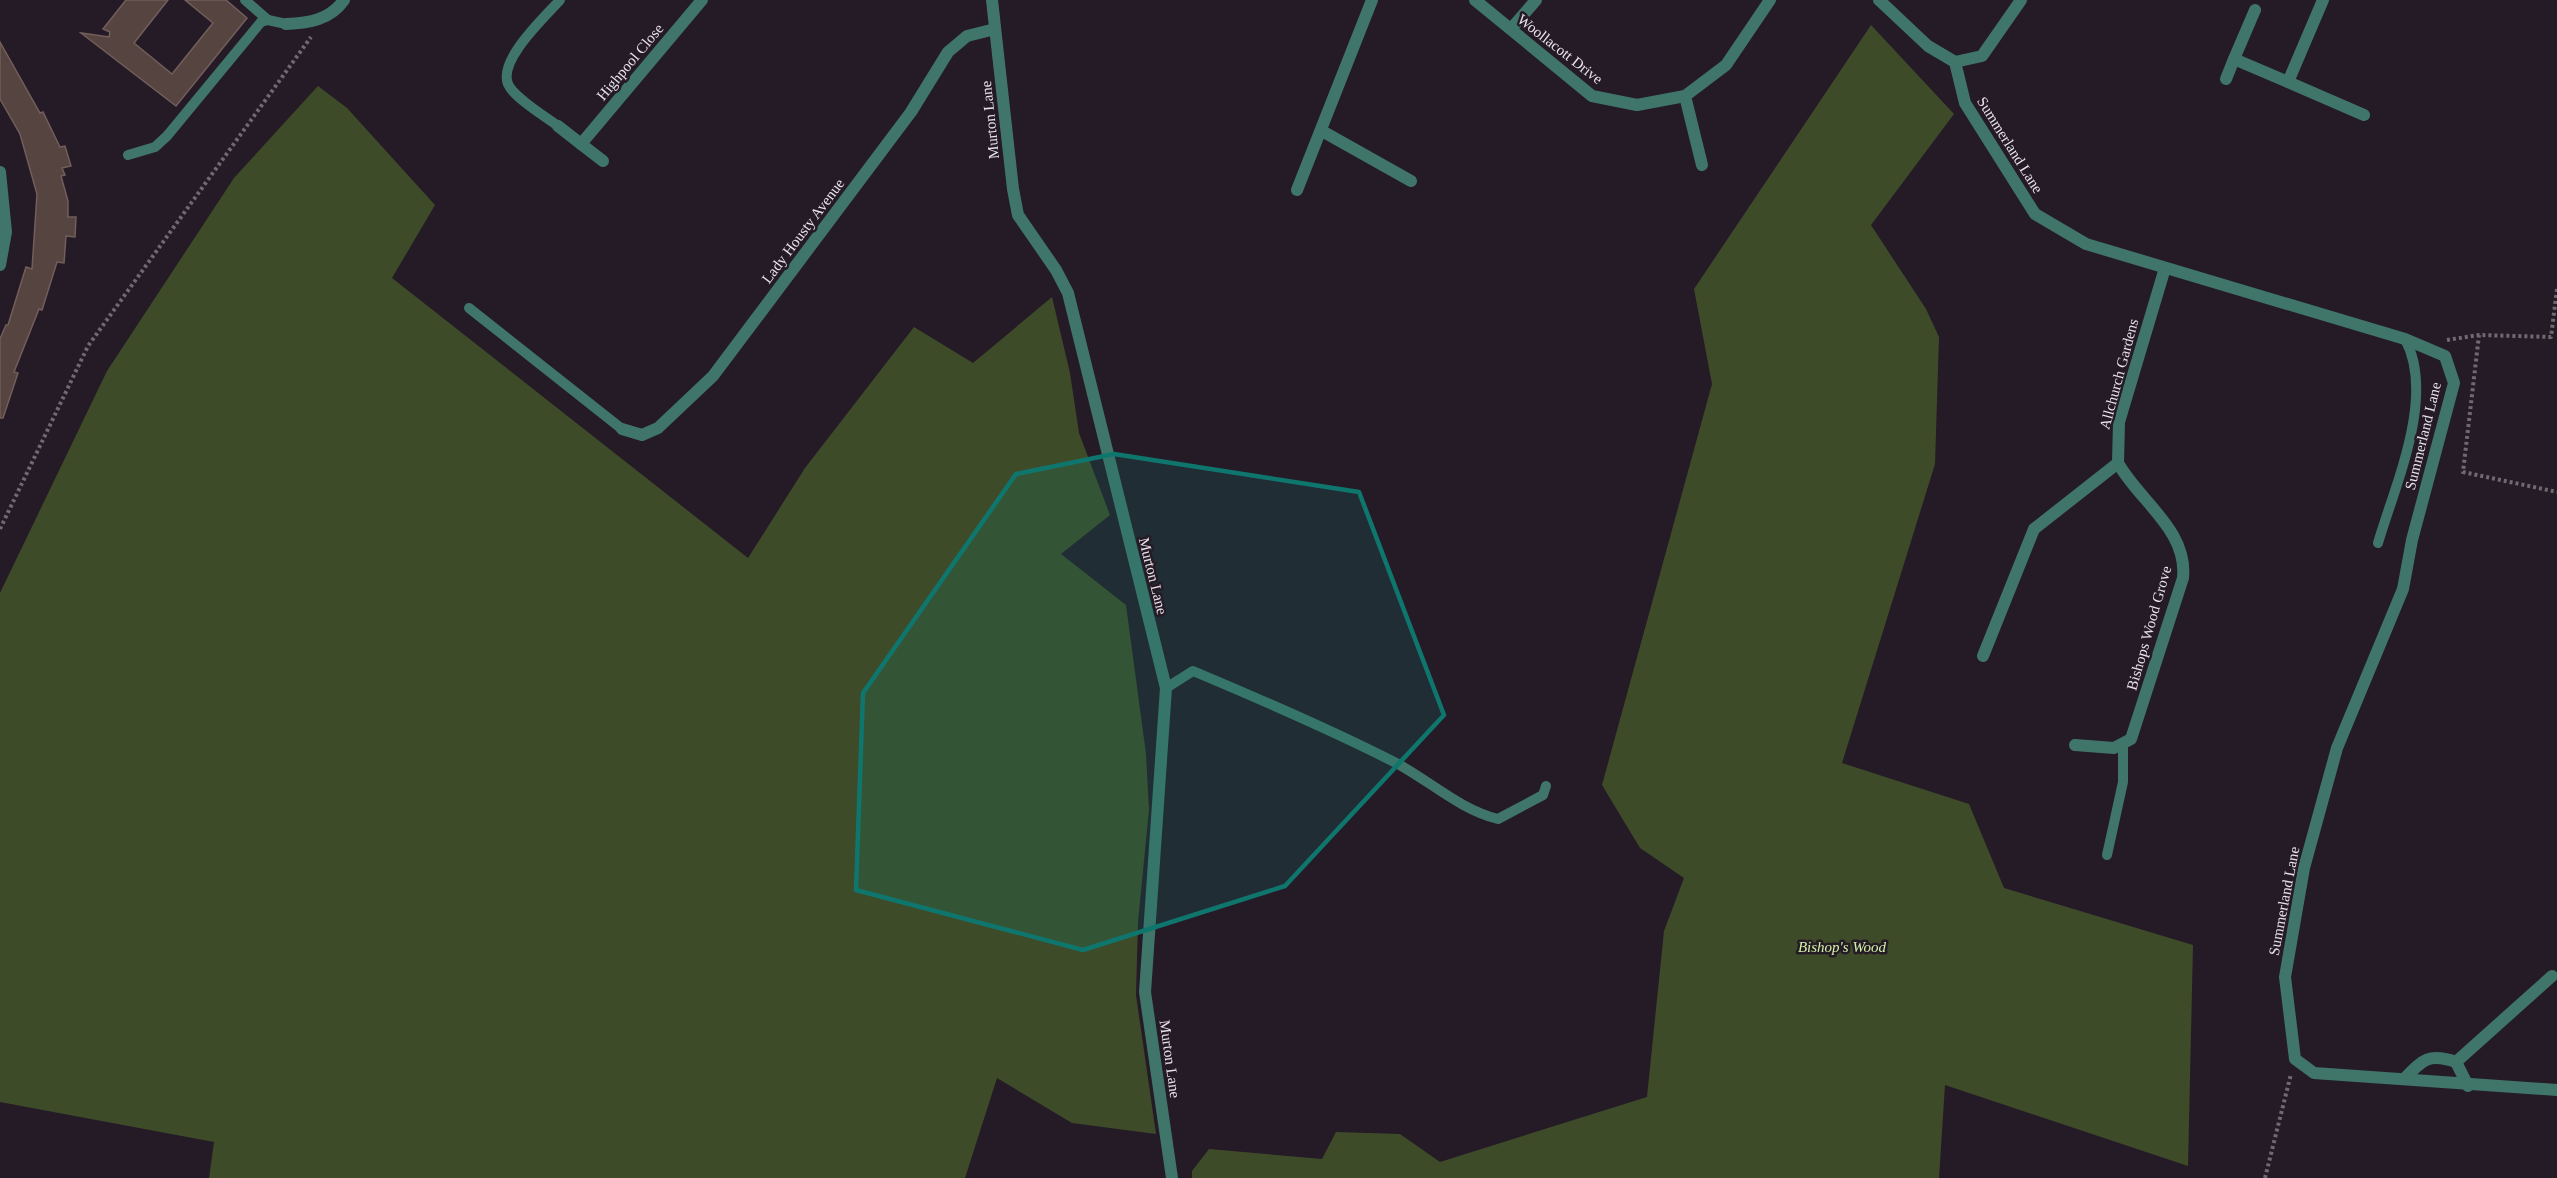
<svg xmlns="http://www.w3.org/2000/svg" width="2557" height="1178" font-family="'Times New Roman',serif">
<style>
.green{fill:#3e4b29}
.building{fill:#564441;stroke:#725e5b;stroke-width:1.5}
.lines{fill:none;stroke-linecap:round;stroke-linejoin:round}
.path{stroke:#716872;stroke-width:4;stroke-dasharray:3 3;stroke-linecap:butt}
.service{stroke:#40766a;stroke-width:10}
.minor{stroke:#40766a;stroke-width:12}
.tertiary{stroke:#40766a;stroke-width:12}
.marked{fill:#0f766e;fill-opacity:0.2;stroke:#0f766e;stroke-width:4.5;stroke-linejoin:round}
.labels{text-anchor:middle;stroke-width:5;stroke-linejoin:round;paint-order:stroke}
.street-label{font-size:15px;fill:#eae3eb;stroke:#251b26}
.park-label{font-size:15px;font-style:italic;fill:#d1f1a4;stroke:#251b26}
</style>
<rect width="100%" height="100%" fill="#251b26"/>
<!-- green -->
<g class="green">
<polygon points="1871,25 1954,114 1871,225 1926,309 1939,337 1935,464 1842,763 1969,804 2004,888 2193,945 2188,1166 1945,1085 1939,1178 1192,1178 1192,1171 1209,1149 1322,1159 1336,1132 1400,1134 1440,1162 1647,1097 1664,931 1684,878 1640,848 1602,785 1712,384 1694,289"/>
<polygon points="318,86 347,108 435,205 392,278 748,558 805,468 914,327 973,363 1052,297 1070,373 1079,433 1110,515 1061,554 1126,605 1146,754 1149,810 1138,922 1136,995 1156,1134 1072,1123 997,1078 965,1178 209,1178 214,1142 0,1102 0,593 107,371 234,178"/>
</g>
<!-- building -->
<g class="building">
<polygon points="126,0 168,0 134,43 172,74 213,23 185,0 226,0 247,18 176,106 81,33 109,37 110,32 103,29"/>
<polygon points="0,42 40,113 43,112 60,147 65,146 71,166 62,168 65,175 61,176 68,201 68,217 76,217 75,237 66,236 64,263 57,262 42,310 39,309 14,372 18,373 3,418 0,418 0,339 6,325 8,325 26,267 32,269 37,194 20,134 0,99"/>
</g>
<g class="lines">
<!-- path -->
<g class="path">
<polyline points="2557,289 2551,337 2479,335 2463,472 2557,492"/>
<polyline points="2447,340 2479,335"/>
<polyline points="0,529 88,346 311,37"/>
<polyline points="2265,1178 2291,1074"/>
</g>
<!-- service -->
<g class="service">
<polyline points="245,0 268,20"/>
<path d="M558,126C546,117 514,98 508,84C498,60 545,17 560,0"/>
<polyline points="128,155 155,147 167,136 261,22 268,20 286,24"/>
<polyline points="469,308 622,429"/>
<path d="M2378,543C2395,485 2436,396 2405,339"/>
<path d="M1166,688L1193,671C1262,700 1332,730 1398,764C1431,782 1461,810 1498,819L1543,795L1546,786"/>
<polyline points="2107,855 2123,782 2123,745"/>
</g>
<!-- minor -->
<g class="minor">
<polyline points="1475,0 1592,96 1637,105 1685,96 1726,65 1770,0"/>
<polyline points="1879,0 1928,46 1955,62 1965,103 2035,214 2086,244 2405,339 2445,356 2454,383 2412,540 2403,589 2337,748 2304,868 2285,977 2295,1059 2314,1073 2557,1090"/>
<polyline points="2255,10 2234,59 2288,82 2323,0"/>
<path d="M286,24C309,23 330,20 344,0"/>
<polyline points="1511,29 1536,0"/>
<polyline points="1955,62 1982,56 2021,0"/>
<polyline points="2226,79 2234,59"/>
<polyline points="2288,82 2364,115"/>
<polyline points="1685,96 1702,165"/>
<polyline points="558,126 581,144 702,0"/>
<polyline points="1322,131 1411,181"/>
<polyline points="581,144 603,161"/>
<polyline points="0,172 6,232 0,265"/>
<polyline points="1297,190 1372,0"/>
<polyline points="622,429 642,435 658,428 713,376 911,112 948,52 967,36 995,29"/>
<polyline points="1983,656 2034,529 2118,463 2119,422 2165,268"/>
<path d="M2075,745L2114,748L2131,739L2183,578C2188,530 2139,501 2118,463"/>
<polyline points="2456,1062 2552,976"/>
<path d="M2404,1079C2423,1059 2429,1053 2456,1062L2468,1086"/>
</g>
<!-- tertiary -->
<polyline class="tertiary" points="992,0 1013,189 1018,215 1056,270 1068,293 1166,688 1145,992 1172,1178"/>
</g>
<!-- marked area -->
<path class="marked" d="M1114,454L1359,492L1444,715L1285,886L1083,950L856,890L863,693L1016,474Z"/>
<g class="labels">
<!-- street labels -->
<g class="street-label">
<text transform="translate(1560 49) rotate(38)" y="5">Woollacott Drive</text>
<text transform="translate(630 62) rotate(-50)" y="5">Highpool Close</text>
<text transform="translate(990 120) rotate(-96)" y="5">Murton Lane</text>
<text transform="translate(2010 145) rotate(58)" y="5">Summerland Lane</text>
<text transform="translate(803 231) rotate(-53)" y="5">Lady Housty Avenue</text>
<text transform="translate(2119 374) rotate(-75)" y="5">Allchurch Gardens</text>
<text transform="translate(2423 436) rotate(-76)" y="5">Summerland Lane</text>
<text transform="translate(1153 576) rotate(76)" y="5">Murton Lane</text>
<text transform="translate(2149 628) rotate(-74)" y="5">Bishops Wood Grove</text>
<text transform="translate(2284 901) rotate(-79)" y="5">Summerland Lane</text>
<text transform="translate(1170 1059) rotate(82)" y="5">Murton Lane</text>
</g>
<!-- park labels -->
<g class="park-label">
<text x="1842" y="952">Bishop's Wood</text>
</g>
</g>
</svg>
